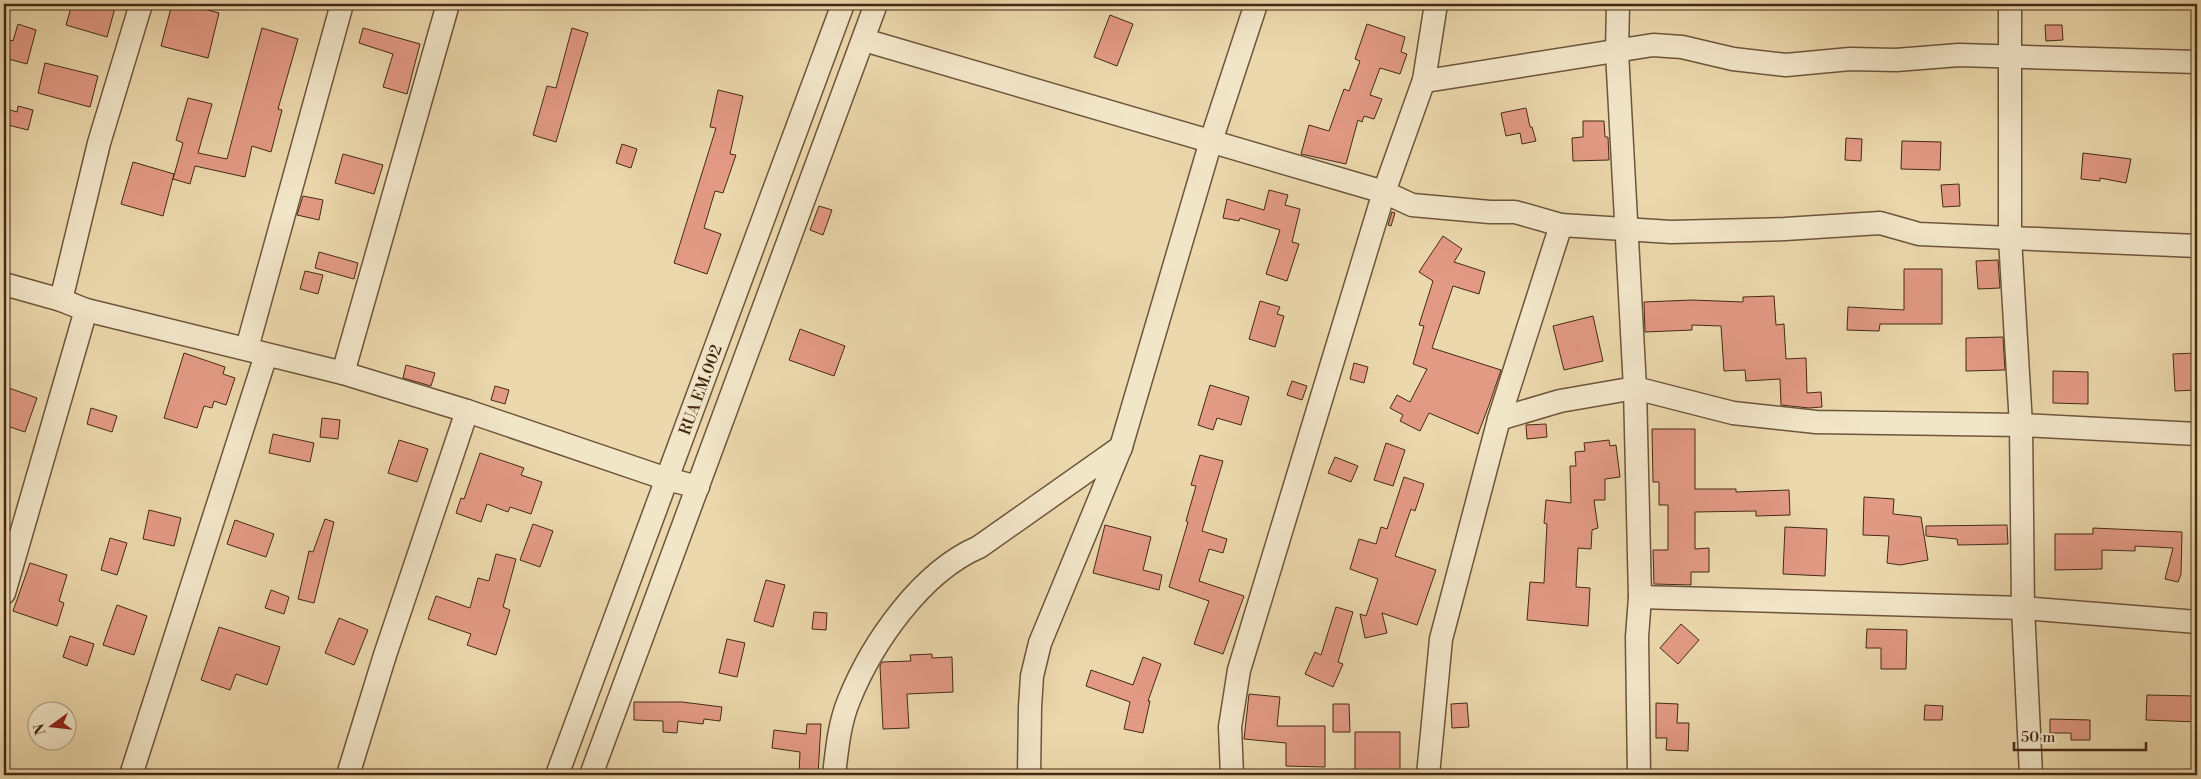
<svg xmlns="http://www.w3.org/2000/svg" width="2201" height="779" font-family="'Libre Bodoni',serif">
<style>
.building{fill:#e39a85;stroke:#452915}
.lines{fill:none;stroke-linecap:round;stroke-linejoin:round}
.minor-casing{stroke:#6e553b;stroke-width:25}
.minor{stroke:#f2e6c9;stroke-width:22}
.labels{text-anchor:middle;stroke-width:4;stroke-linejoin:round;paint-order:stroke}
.street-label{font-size:16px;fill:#452915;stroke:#f2e6c9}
</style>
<rect width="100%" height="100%" fill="#ebd8ac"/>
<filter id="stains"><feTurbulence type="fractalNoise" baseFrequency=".004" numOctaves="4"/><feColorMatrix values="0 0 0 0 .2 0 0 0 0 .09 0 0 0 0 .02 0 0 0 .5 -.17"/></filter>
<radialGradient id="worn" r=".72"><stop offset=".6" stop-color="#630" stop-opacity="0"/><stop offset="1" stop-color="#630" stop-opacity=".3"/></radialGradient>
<!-- building -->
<g class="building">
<polygon points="72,4 102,4 115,8 107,37 66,25"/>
<polygon points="172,4 185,4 219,13 208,58 161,46"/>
<polygon points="1110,15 1133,24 1117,66 1094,57"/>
<polygon points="18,24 36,30 27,64 5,58 10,40 13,41"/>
<polygon points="1367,24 1405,37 1401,52 1407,54 1400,74 1380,68 1370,95 1382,99 1374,119 1364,116 1362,122 1358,120 1346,164 1301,154 1309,125 1329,131 1344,89 1349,91 1360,61 1355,59"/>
<polygon points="2045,25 2062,25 2063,40 2046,41"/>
<polygon points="262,28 298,39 278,109 282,110 271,152 252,146 245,177 195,166 190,184 173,179 183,143 176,140 188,98 212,104 198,153 227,159"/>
<polygon points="363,28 420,44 407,94 383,87 393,54 359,43"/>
<polygon points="572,28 588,33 556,142 533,135 547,86 556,88"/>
<polygon points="45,63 98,76 90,107 38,93"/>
<polygon points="718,90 743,96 730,154 736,155 723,193 715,191 704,228 721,234 707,274 674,263 716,128 710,127"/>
<polygon points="18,106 33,110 28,130 4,124 4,108 17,112"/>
<polygon points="1526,108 1530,127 1532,127 1536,141 1522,144 1520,133 1506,136 1501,113"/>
<polygon points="1583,121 1604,121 1605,137 1608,137 1609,160 1573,161 1572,138 1583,137"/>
<polygon points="1846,138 1862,139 1861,161 1845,160"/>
<polygon points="1902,141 1941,142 1940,170 1901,169"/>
<polygon points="622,144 637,149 631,168 616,163"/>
<polygon points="2083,153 2131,159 2126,183 2100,178 2100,181 2081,179"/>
<polygon points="343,154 383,165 374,194 335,183"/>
<polygon points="133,162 174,174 163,216 121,204"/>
<polygon points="1959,184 1960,206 1943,207 1941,185"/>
<polygon points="1269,190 1288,195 1285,205 1300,209 1292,242 1299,244 1287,281 1266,274 1280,230 1240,218 1239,221 1223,218 1227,199 1264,210"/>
<polygon points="303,196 323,200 319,220 297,215"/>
<polygon points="819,206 832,210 823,235 810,230"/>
<polygon points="1392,212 1395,213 1391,226 1388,225"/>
<polygon points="1443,236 1462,249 1454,262 1485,272 1479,294 1453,286 1432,348 1501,370 1489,405 1478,434 1429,413 1420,431 1400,421 1403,415 1390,408 1397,395 1410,402 1427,369 1413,364 1424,326 1419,325 1433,281 1419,272"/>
<polygon points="319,252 358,263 354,279 315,268"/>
<polygon points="1998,260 2000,288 1978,289 1976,261"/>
<polygon points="1904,269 1942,269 1942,324 1880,324 1879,331 1847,330 1848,307 1904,310"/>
<polygon points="305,271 323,275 318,294 300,289"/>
<polygon points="1774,296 1776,325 1784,324 1786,359 1806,358 1807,393 1821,392 1822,407 1809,408 1781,405 1780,379 1746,381 1745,370 1724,371 1721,326 1692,325 1692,330 1645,332 1644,302 1692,300 1743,302 1743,297"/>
<polygon points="1260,301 1280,307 1277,314 1284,316 1275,347 1249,339"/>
<polygon points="1593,316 1603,361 1564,370 1553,326"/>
<polygon points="800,329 845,346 834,376 789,360"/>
<polygon points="2003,337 2005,370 1966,371 1966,338"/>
<polygon points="184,353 225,367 223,374 235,378 226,405 214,401 212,408 204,406 197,428 164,418"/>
<polygon points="2197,353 2197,390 2175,391 2173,354"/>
<polygon points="1354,363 1368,367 1364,383 1350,379"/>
<polygon points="406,365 435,373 431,386 403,378"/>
<polygon points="2053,371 2088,372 2088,404 2053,403"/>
<polygon points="1292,381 1307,386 1302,400 1287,395"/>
<polygon points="1210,385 1249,397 1241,425 1217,418 1213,430 1198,425"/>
<polygon points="495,386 509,390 505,404 491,400"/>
<polygon points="9,388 37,398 25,432 4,425 4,405"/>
<polygon points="91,408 117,416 112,432 87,424"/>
<polygon points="322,418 340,420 338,439 320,437"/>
<polygon points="1546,424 1547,437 1527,439 1526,425"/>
<polygon points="1652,429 1695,429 1695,489 1736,489 1736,492 1789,490 1790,515 1756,516 1756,511 1695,512 1695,549 1709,548 1709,572 1691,572 1691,585 1654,584 1653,550 1668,550 1668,505 1659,505 1659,482 1653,482"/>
<polygon points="273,434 314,443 310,462 269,453"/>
<polygon points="399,440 428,449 417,482 388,473"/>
<polygon points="1609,440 1610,446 1616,445 1620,477 1605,479 1605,500 1594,500 1598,528 1592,530 1591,549 1578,548 1576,587 1590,588 1588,626 1527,620 1530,582 1544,583 1547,524 1544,523 1546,500 1571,503 1570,466 1576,466 1575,452 1585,451 1584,443"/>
<polygon points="1386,443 1405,450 1393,486 1374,480"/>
<polygon points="480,453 524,468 521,475 542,482 531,514 510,507 508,512 487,504 481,522 456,513 461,498 464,499"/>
<polygon points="1200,455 1223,461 1202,531 1227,539 1223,553 1209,549 1199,581 1244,596 1223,654 1194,644 1209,601 1169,587 1188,522 1186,521 1196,486 1191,485"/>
<polygon points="1335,457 1358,466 1351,482 1328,473"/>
<polygon points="1404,477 1424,484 1415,511 1411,509 1395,556 1436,570 1417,625 1382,613 1387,633 1365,638 1360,614 1366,616 1378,579 1350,569 1359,539 1376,544 1381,527 1387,529"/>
<polygon points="1864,497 1894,499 1893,514 1921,517 1928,560 1900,565 1887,563 1889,536 1863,535"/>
<polygon points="149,510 181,518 174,546 143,539"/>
<polygon points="325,519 334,522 314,603 298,599 309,551 313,552"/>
<polygon points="235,520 274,534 266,557 227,544"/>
<polygon points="533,524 553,531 540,567 520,560"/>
<polygon points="1105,525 1151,537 1143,570 1162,575 1159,590 1093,573"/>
<polygon points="2007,525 2008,544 1958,545 1957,539 1926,536 1926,526"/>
<polygon points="1785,527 1827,529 1825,576 1783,574"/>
<polygon points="2093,528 2182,532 2181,574 2178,582 2165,579 2173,548 2135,546 2135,551 2102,550 2102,569 2055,570 2055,534 2093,534"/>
<polygon points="110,538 127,543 117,575 101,570"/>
<polygon points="496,554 516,559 503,607 510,610 496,655 467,645 471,634 428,619 436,596 470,608 478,578 489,581"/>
<polygon points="30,563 67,575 59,601 64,603 57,626 13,611"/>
<polygon points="766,580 785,585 773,627 754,621"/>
<polygon points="271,590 289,597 284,614 265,608"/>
<polygon points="117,605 147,616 134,655 103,645"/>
<polygon points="1336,607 1353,612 1338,662 1343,664 1333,687 1305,674 1315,652 1321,655"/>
<polygon points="814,612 827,613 826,630 812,629"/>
<polygon points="339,618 368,630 354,665 325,653"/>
<polygon points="1681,624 1699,640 1678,664 1660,648"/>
<polygon points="219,627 280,647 267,685 236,674 230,690 201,680"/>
<polygon points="1867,629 1907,630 1906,669 1881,669 1881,648 1866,648"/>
<polygon points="70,636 94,644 87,666 63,657"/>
<polygon points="727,639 745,643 737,677 719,673"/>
<polygon points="932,654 932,658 952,657 953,692 907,694 909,728 883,729 880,666 882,662 911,661 910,655"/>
<polygon points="1143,657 1161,664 1148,701 1150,701 1143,733 1124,729 1130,702 1086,686 1091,670 1133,685"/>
<polygon points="1249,694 1280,697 1277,726 1325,726 1325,767 1286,766 1286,743 1244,739"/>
<polygon points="2147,695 2197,696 2197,722 2146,720"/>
<polygon points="634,702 682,702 722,707 720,721 704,719 703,724 678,721 677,733 663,732 663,721 634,720"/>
<polygon points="1467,703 1469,727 1452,728 1451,704"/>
<polygon points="1656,703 1678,704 1677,723 1689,723 1688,751 1666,750 1667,738 1656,738"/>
<polygon points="1333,704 1349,704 1350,732 1333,732"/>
<polygon points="1925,705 1943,706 1942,720 1924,720"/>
<polygon points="2050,719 2090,720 2090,740 2071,740 2071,733 2050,733"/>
<polygon points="807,724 821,724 818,775 799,775 800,752 772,748 774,730 806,734"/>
<polygon points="1355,732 1400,732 1400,775 1355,773"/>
</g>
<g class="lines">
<defs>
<g id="minor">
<polyline points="1618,4 1617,52 1635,388 1640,597 1637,637 1639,775"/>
<polyline points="2010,4 2010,238 2021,425 2023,608 2031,775"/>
<polyline points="864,40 1384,192 1412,205 1490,212 1515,212 1561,225 1671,232 1785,229 1880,223 1919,234 2197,246"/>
<polyline points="1424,80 1432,80 1653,45 1682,47 1733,59 1786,65 1850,59 1896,60 1959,55 2197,62"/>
<polyline points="4,284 61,300 86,310 343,373 467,411 667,479 698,487"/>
<polyline points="61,300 99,143 141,4"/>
<polyline points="247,348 342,4"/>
<polyline points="343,373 448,4"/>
<polyline points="1499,419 1560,401 1635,388 1733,413 1816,422 2021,425 2197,434"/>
<polyline points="4,593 86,310"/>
<polyline points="1640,597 2023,608 2197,622"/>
<polyline points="131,775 266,355"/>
<polyline points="348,775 385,655 467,411"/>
<path id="s1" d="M557,775L843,4"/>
<polyline points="591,775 876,4"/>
<path d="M834,775C837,750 839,724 849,700C872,643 921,572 979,547L1121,447"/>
<polyline points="1029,775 1030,707 1032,676 1040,643 1121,447 1211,141 1256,4"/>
<polyline points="1232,775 1230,727 1239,670 1384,192 1424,80 1436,4"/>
<polyline points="1428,775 1441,639 1499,419 1561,225"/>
</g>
</defs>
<!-- minor casing -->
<use href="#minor" class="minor-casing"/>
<!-- minor -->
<use href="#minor" class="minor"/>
</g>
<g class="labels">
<!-- street labels -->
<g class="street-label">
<text dy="6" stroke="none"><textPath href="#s1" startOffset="411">RUA EM.002</textPath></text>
</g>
</g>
<!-- margin -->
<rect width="2201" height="779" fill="none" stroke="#ebd8ac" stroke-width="20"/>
<rect x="5" y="5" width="2191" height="769" fill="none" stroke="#452915" stroke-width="2.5"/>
<rect x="10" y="10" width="2181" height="759" fill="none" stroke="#452915"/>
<!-- north arrow -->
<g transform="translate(52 726) rotate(255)"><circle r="24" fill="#f2e6c9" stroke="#ad9a81"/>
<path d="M0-4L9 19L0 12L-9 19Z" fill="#8f2418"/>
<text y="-8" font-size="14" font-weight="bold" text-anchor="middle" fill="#452915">N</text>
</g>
<!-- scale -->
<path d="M2014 742v8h132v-8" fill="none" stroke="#452915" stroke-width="2.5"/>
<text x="2021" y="742" font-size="15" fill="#452915" stroke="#f2e6c9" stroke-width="4" paint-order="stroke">50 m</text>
<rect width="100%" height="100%" filter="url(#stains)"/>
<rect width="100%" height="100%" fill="url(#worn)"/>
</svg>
